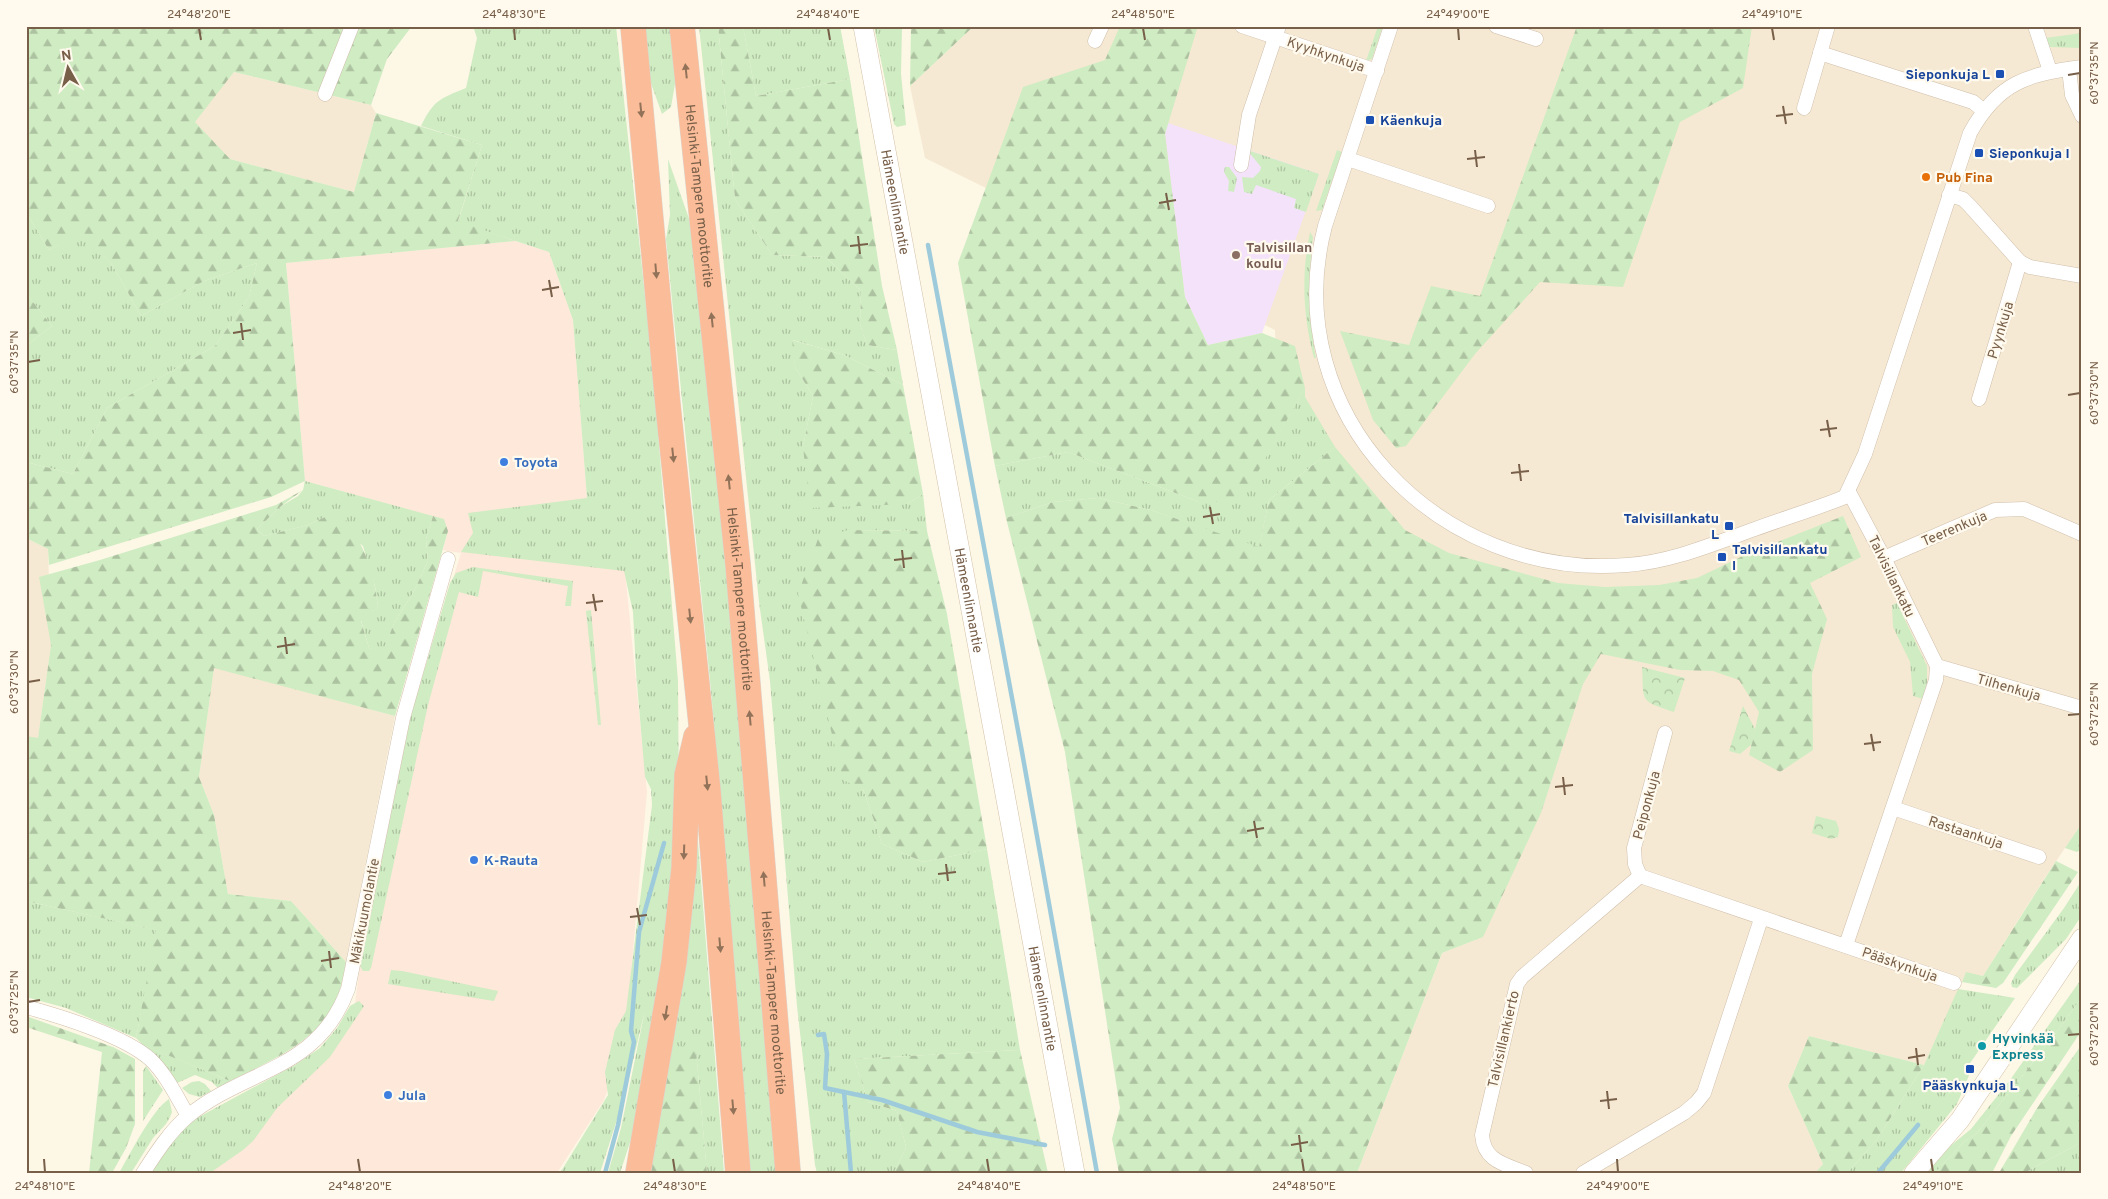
<svg xmlns="http://www.w3.org/2000/svg" width="2108" height="1199" font-family="Overpass,sans-serif">
<style>
.residential{fill:#f6e9d3}
.commercial{fill:#fee8d9}
.education{fill:#f4e2fa}
.grass{fill:url(#grass-tufts)}
.forest{fill:url(#forest-firs)}
.park{fill:url(#park-crowns)}
.lines{fill:none;stroke-linecap:round;stroke-linejoin:round}
.stream{stroke:#9ecbdb;stroke-width:4.5}
.street-casing{stroke:#d0bfab;stroke-width:15}
.secondary-casing{stroke:#d3c0a8;stroke-width:20}
.highway-casing{stroke:#dcd5d0;stroke-width:26}
.street{stroke:#fff;stroke-width:14}
.secondary{stroke:#fff;stroke-width:19}
.highway{stroke:#fbbd99;stroke-width:25}
.oneway{fill:#927259}
.ticks{fill:none;stroke:#785f49;stroke-width:2}
.transit-dot{fill:#1a4fb4;stroke:#fffaed;stroke-width:2}
.food-dot{fill:#e8710a;stroke:#fffaed;stroke-width:2}
.education-dot{fill:#8d6e63;stroke:#fffaed;stroke-width:2}
.shop-dot{fill:#3f7fe0;stroke:#fffaed;stroke-width:2}
.culture-dot{fill:#0f9aa8;stroke:#fffaed;stroke-width:2}
.labels{text-anchor:middle;stroke-width:4.5;stroke-linejoin:round;paint-order:stroke}
.street-label{font-size:14px;fill:#785f49;stroke:#fffaed}
.transit-label{font-size:14px;font-weight:bold;fill:#164399;stroke:#fffaed;text-anchor:start}
.food-label{font-size:14px;font-weight:bold;fill:#c56008;stroke:#fffaed;text-anchor:start}
.education-label{font-size:14px;font-weight:bold;fill:#785e54;stroke:#fffaed;text-anchor:start}
.shop-label{font-size:14px;font-weight:bold;fill:#366cbe;stroke:#fffaed;text-anchor:start}
.culture-label{font-size:14px;font-weight:bold;fill:#0d838f;stroke:#fffaed;text-anchor:start}
.neatline{fill:none;stroke:#785f49;stroke-width:2}
.ticks-label{font-size:12px;text-anchor:middle;fill:#785f49}
</style>
<defs>
<pattern id="grass-tufts" width="24" height="20" patternUnits="userSpaceOnUse" patternTransform="scale(1.25)"><rect width="24" height="20" fill="#cfecc3"/><path d="M3 7l-1-3M5 7V3M7 7l1-3M15 17l-1-3M17 17v-4M19 17l1-3" fill="none" stroke="#adc2a0"/></pattern>
<pattern id="forest-firs" width="22" height="20" patternUnits="userSpaceOnUse" patternTransform="scale(1.25)"><rect width="22" height="20" fill="#cfecc3"/><path d="M5 1l3.5 6h-7zM16 11l3.5 6h-7z" fill="#adc2a0"/></pattern>
<pattern id="park-crowns" width="20" height="18" patternUnits="userSpaceOnUse" patternTransform="scale(1.25)"><rect width="20" height="18" fill="#cfecc3"/><path d="M2 6a3 3 0 1 1 6 0M12 15a3 3 0 1 1 6 0" fill="none" stroke="#adc2a0"/></pattern>
</defs>
<rect width="100%" height="100%" fill="#fdf7e5"/>
<!-- residential -->
<g class="residential">
<polygon points="974,26 2082,26 2082,823 2046,876 1983,976 1966,973 1924,1065 1809,1036 1788,1086 1823,1164 1815,1173 1357,1173 1442,953 1483,937 1381,570 1277,390 1275,330 925,158 910,86"/>
<polygon points="234,72 371,105 376,113 354,192 230,159 194,122"/>
<polygon points="26,538 48,549 51,645 38,739 26,736"/>
<polygon points="214,667 395,716 346,962 291,901 228,894 214,815 199,777"/>
</g>
<!-- commercial -->
<polygon class="commercial" points="515,241 549,252 573,320 587,498 625,571 647,792 625,1041 604,1100 557,1173 194,1173 237,1145 354,1011 360,966 411,715 461,553 443,550 448,531 443,519 305,481 286,263"/>
<!-- education -->
<polygon class="education" points="1168,123 1319,174 1262,333 1208,345 1185,297 1165,134"/>
<!-- grass -->
<g class="grass">
<path d="M473,26H616L653,370L678,681L679,808L672,921L634,1130L620,1173H608L621,1128L645,1010L626,1091L600,1173H560L608,1095L605,1072L615,1030L626,1011L652,805L651,789L645,777L636,672L633,612L624,571L461,552L473,533L468,513L587,498L573,320L549,252L458,222L482,145L421,126C434,100 439,99 466,88L477,38Z"/>
<polygon points="643,26 672,26 677,72 671,107 662,114 648,75"/>
<polygon points="699,26 718,26 735,199 772,255 826,257 861,291 860,324 867,345 897,350 903,385 844,355 793,340 795,367 813,396 803,447 907,504 923,494 927,531 848,530 863,789 882,844 923,862 987,849 1020,1050 854,1059 868,1102 897,1111 906,1147 894,1173 817,1173 815,1165 797,1006 770,681 759,602"/>
<polygon points="743,26 840,26 850,79 756,96"/>
<polygon points="874,26 902,26 901,74 906,125 897,127 894,124"/>
<polygon points="1378,26 1383,26 1372,59 1366,61"/>
<polygon points="2082,33 2082,48 2049,47 2045,38"/>
<polygon points="1247,150 1319,174 1306,212 1294,208 1296,199 1256,185 1252,194 1244,192 1242,177 1253,178 1260,171 1261,167"/>
<polygon points="1337,150 1342,152 1322,210 1316,211"/>
<polygon points="668,159 693,230 740,699 778,1173 750,1173 712,701 666,239 670,215"/>
<polygon points="1225,167 1229,167 1237,178 1234,192 1228,191 1229,181 1224,172"/>
<polygon points="26,212 49,250 84,232 113,266 141,316 204,281 257,263 249,297 215,346 107,408 73,474 26,462 26,346 52,326 26,293"/>
<path d="M1310,232L1313,237C1308,278 1308,316 1316,358H1314C1303,316 1301,275 1310,232Z"/>
<polygon points="1305,388 1305,397 1335,447 1269,500 1259,548 1151,510 1098,498 1053,502 1006,518 995,466 1068,452 1199,502 1240,502"/>
<polygon points="305,481 433,516 426,539 428,561 413,593 395,621 383,652 369,648 361,620 378,607 375,586 363,546 325,517 308,525 264,536 257,529 280,507 298,496 303,490"/>
<polygon points="473,567 573,581 571,606 565,606 568,586 483,571 478,597 459,592 428,705 371,968 369,971 363,971 360,966 411,715 450,583 456,573"/>
<polygon points="1897,603 1927,666 1927,683 1923,699 1913,696 1910,662 1893,627 1892,605"/>
<polygon points="591,610 601,725 598,725 586,611"/>
<polygon points="697,829 724,1173 707,1173 696,1051 650,1144"/>
<polygon points="2082,880 2082,915 2066,939 2017,988 2012,987 2011,983 2015,975 2064,908"/>
<polygon points="26,901 157,930 136,1038 66,1008 26,997"/>
<polygon points="391,970 402,971 498,991 494,1001 388,984"/>
<polygon points="2082,978 2082,997 2053,1037 1976,1134 1965,1141 1935,1173 1927,1173 1949,1147 1971,1129 2010,1080"/>
<polygon points="1958,989 2015,998 1966,1069 1970,1073 1957,1104 1901,1173 1847,1173 1876,1141 1924,1065"/>
<path d="M359,1001L364,1006L330,1057L277,1108L253,1141L243,1150L210,1173H149C163,1152 177,1133 197,1118L295,1065L320,1048L337,1028L350,1006Z"/>
<polygon points="143,1045 146,1046 230,1081 218,1088 212,1082 195,1075 177,1083 164,1066"/>
<polygon points="146,1066 163,1090 143,1121 143,1071"/>
<polygon points="199,1081 205,1084 211,1091 200,1097 189,1094 182,1088 192,1082"/>
<path d="M169,1099L172,1112L170,1117L166,1124L153,1138L131,1173H119C130,1154 152,1110 169,1099Z"/>
<polygon points="2082,1142 2082,1173 2024,1173"/>
</g>
<!-- forest -->
<g class="forest">
<polygon points="26,26 412,26 387,59 371,105 234,72 195,122 230,159 354,192 376,113 482,145 458,221 515,241 286,263 305,481 271,497 49,565 48,549 26,538 26,462 73,474 107,408 215,346 249,297 257,263 204,281 141,316 113,266 84,233 49,250 26,212"/>
<polygon points="718,26 743,26 756,96 850,79 882,286 897,350 867,345 860,324 861,291 826,257 772,255 735,199"/>
<polygon points="911,26 974,26 910,86"/>
<polygon points="1120,26 1188,26 1197,29 1165,134 1185,297 1208,345 1262,333 1295,346 1305,388 1241,502 1199,502 1068,452 995,466 958,263 1023,87 1105,60"/>
<polygon points="1577,26 1752,26 1743,88 1680,122 1623,287 1540,282 1475,354 1406,446 1396,448 1373,420 1340,331 1409,345 1431,286 1480,296"/>
<polygon points="26,293 52,326 26,346"/>
<polygon points="792,340 844,355 903,385 923,494 907,504 810,508 803,447 813,396 795,367"/>
<polygon points="1335,447 1405,530 1449,553 1558,583 1605,587 1659,585 1697,578 1745,555 1843,516 1861,557 1810,583 1827,619 1812,674 1813,750 1780,772 1749,755 1759,712 1739,680 1713,671 1680,670 1601,654 1583,684 1541,813 1483,937 1442,953 1357,1173 1119,1173 1112,1139 1120,1108 1065,752 1006,518 1053,502 1098,498 1151,510 1259,547 1269,500"/>
<path d="M303,490L280,507L257,529L264,536L308,525L325,517L346,520C366,550 374,571 378,607L361,621L369,648L383,651L395,621L413,593L428,561L426,539L433,516L444,519L448,531L395,716L214,668L199,777L214,815L228,894L291,901L346,962C344,971 343,980 340,989C324,1040 274,1059 230,1081L143,1045L136,1038L156,930L26,901V736L38,738L51,645L39,577L100,560L276,505Z"/>
<polygon points="848,530 927,531 947,614 987,849 923,862 882,844 863,789 843,780 798,594 818,539"/>
<polygon points="2082,823 2082,849 2077,852 2065,848"/>
<polygon points="2056,861 2078,872 2003,983 1996,988 1962,982 1966,972 1983,976"/>
<polygon points="2082,997 2082,1030 2011,1136 1992,1173 1935,1173 1965,1141 1976,1134 2053,1037"/>
<polygon points="26,1016 113,1047 135,1059 135,1124 126,1148 112,1173 89,1173 102,1052 26,1027"/>
<polygon points="1809,1036 1924,1065 1876,1141 1847,1173 1815,1173 1823,1164 1788,1086"/>
<polygon points="2082,1044 2082,1142 2024,1173 1999,1173 2037,1108"/>
<polygon points="685,1045 696,1051 707,1173 647,1173 671,1051"/>
<polygon points="1020,1050 1048,1173 894,1173 906,1147 897,1111 868,1102 854,1059"/>
</g>
<!-- park -->
<g class="park">
<path d="M1642,667L1685,678L1674,712C1639,700 1644,703 1642,667Z"/>
<polygon points="1743,706 1755,729 1752,744 1740,754 1729,751"/>
<polygon points="1816,816 1836,821 1839,829 1838,837 1831,839 1812,833"/>
</g>
<g class="lines">
<!-- stream -->
<g class="stream">
<polyline points="928,245 1022,752 1097,1173"/>
<polyline points="818,1035 824,1034 827,1054 825,1088 882,1100 977,1132 1045,1145"/>
<polyline points="844,1092 851,1173"/>
<polyline points="605,1173 618,1125 634,1042 631,1031 639,932 664,843"/>
<polyline points="1878,1173 1918,1125"/>
</g>
<defs>
<g id="street">
<polyline points="1242,26 1377,71"/>
<path d="M1391,26L1325,226C1276,414 1440,581 1627,565C1671,562 1713,544 1755,529C1785,518 1815,509 1845,497L1865,454L1970,133C1998,82 2028,74 2082,67"/>
<polyline points="1496,26 1536,39"/>
<polyline points="2035,26 2050,71"/>
<polyline points="1095,41 1102,26"/>
<polyline points="1820,53 1973,102 1984,111"/>
<polyline points="2069,69 2072,95 2082,116"/>
<polyline points="325,94 352,26"/>
<polyline points="1804,108 1828,26"/>
<polyline points="1348,159 1488,206"/>
<polyline points="1241,165 1249,115 1279,26"/>
<polyline points="1949,195 1963,199 1970,206 2020,262 2030,267 2082,276"/>
<polyline points="1979,399 2020,262"/>
<polyline points="1884,558 1995,510 2024,509 2082,534"/>
<polyline points="1937,666 2082,708"/>
<polyline points="1893,808 2039,857"/>
<polyline points="1640,876 1954,983"/>
<polyline points="1640,876 1635,864 1634,848 1665,733"/>
<polyline points="1846,945 1936,680 1937,666 1884,558 1849,492"/>
<path d="M26,1007C60,1016 124,1036 150,1059C166,1074 177,1097 188,1116"/>
<path d="M143,1173C156,1153 170,1131 188,1116C247,1068 318,1071 348,989L403,718L448,559"/>
<path d="M1526,1173C1504,1164 1484,1161 1482,1135L1517,984L1522,977L1640,876"/>
<polyline points="1583,1173 1684,1113 1696,1103 1704,1093 1761,919"/>
</g>
<g id="secondary">
<path id="s1" d="M863,26L1075,1173"/>
<polyline points="1914,1173 1960,1120 2082,938"/>
</g>
<g id="highway">
<polyline points="633,26 668,406 708,790 738,1173"/>
<path id="s2" d="M682,26L738,565L788,1173"/>
<polyline points="638,1173 674,962 684,868 687,775 696,737"/>
</g>
</defs>
<!-- street casing -->
<use href="#street" class="street-casing"/>
<!-- secondary casing -->
<use href="#secondary" class="secondary-casing"/>
<!-- highway casing -->
<use href="#highway" class="highway-casing"/>
<!-- street -->
<use href="#street" class="street"/>
<!-- secondary -->
<use href="#secondary" class="secondary"/>
<!-- highway -->
<use href="#highway" class="highway"/>
</g>
<!-- one-way arrows -->
<defs><path id="oneway-solid" d="M-6-.8H1V-3.2L6.5 0L1 3.2V.8H-6Z" transform="scale(1.25)"/></defs>
<g class="oneway">
<use href="#oneway-solid" transform="translate(686 71) rotate(-96)"/>
<use href="#oneway-solid" transform="translate(641 110) rotate(84)"/>
<use href="#oneway-solid" transform="translate(656 271) rotate(85)"/>
<use href="#oneway-solid" transform="translate(712 320) rotate(-96)"/>
<use href="#oneway-solid" transform="translate(673 455) rotate(84)"/>
<use href="#oneway-solid" transform="translate(729 482) rotate(-96)"/>
<use href="#oneway-solid" transform="translate(690 616) rotate(84)"/>
<use href="#oneway-solid" transform="translate(750 718) rotate(-95)"/>
<use href="#oneway-solid" transform="translate(707 783) rotate(84)"/>
<use href="#oneway-solid" transform="translate(684 852) rotate(92)"/>
<use href="#oneway-solid" transform="translate(764 879) rotate(-95)"/>
<use href="#oneway-solid" transform="translate(720 945) rotate(85)"/>
<use href="#oneway-solid" transform="translate(666 1013) rotate(99)"/>
<use href="#oneway-solid" transform="translate(733 1107) rotate(85)"/>
</g>
<!-- ticks -->
<path class="ticks" d="M199,28L201,40M514,28L515,40M828,28L830,40M1143,28L1145,40M1458,28L1459,40M1772,28L1774,40M2068,75L2080,73M1783,106L1786,124M1776,116L1793,114M1475,150L1477,167M1467,159L1485,157M1166,193L1169,210M1159,203L1176,200M858,236L860,254M850,246L868,244M549,280L552,297M542,290L559,287M241,323L243,340M233,333L251,330M28,362L40,360M2068,395L2080,393M1827,420L1830,437M1820,430L1837,428M1519,464L1521,481M1511,473L1529,471M1210,507L1213,524M1203,517L1220,514M902,550L904,568M894,560L912,558M593,594L596,611M586,603L603,601M285,637L287,654M277,647L295,644M28,682L40,680M2068,715L2080,714M1871,734L1874,751M1864,744L1881,742M1563,777L1565,795M1555,787L1573,785M1254,821L1257,838M1247,831L1264,828M946,864L948,881M938,874L956,872M637,908L640,925M630,917L647,915M329,951L331,968M321,961L339,958M28,1002L40,1000M2068,1035L2080,1034M1916,1048L1918,1065M1908,1058L1925,1055M1607,1091L1609,1109M1600,1101L1617,1099M1299,1135L1301,1152M1291,1145L1308,1142M44,1159L45,1172M358,1159L360,1172M673,1159L675,1172M987,1159L989,1172M1302,1159L1304,1172M1617,1159L1618,1172M1931,1159L1933,1172"/>
<!-- markers -->
<g class="transit-dot">
<rect x="1995" y="69" width="10" height="10" rx="2.5"/>
<rect x="1365" y="115" width="10" height="10" rx="2.5"/>
<rect x="1974" y="148" width="10" height="10" rx="2.5"/>
<rect x="1724" y="521" width="10" height="10" rx="2.5"/>
<rect x="1717" y="552" width="10" height="10" rx="2.5"/>
<rect x="1965" y="1064" width="10" height="10" rx="2.5"/>
</g>
<circle class="food-dot" cx="1926" cy="177" r="5"/>
<circle class="education-dot" cx="1236" cy="255" r="5"/>
<g class="shop-dot">
<circle cx="504" cy="462" r="5"/>
<circle cx="474" cy="860" r="5"/>
<circle cx="388" cy="1095" r="5"/>
</g>
<circle class="culture-dot" cx="1982" cy="1046" r="5"/>
<g class="labels">
<!-- street labels -->
<g class="street-label">
<text transform="translate(1326 54) rotate(19)" y="5">Kyyhkynkuja</text>
<text dy="5" stroke="none"><textPath href="#s2" startOffset="171">Helsinki-Tampere moottoritie</textPath></text>
<text dy="5" stroke="none"><textPath href="#s1" startOffset="179">Hämeenlinnantie</textPath></text>
<text transform="translate(2000 330) rotate(-73)" y="5">Pyynkuja</text>
<text transform="translate(1954 528) rotate(-23)" y="5">Teerenkuja</text>
<text transform="translate(1892 576) rotate(64)" y="5">Talvisillankatu</text>
<text dy="5" stroke="none"><textPath href="#s2" startOffset="576">Helsinki-Tampere moottoritie</textPath></text>
<text dy="5" stroke="none"><textPath href="#s1" startOffset="584">Hämeenlinnantie</textPath></text>
<text transform="translate(2009 687) rotate(16)" y="5">Tilhenkuja</text>
<text transform="translate(1646 805) rotate(-75)" y="5">Peiponkuja</text>
<text transform="translate(1966 832) rotate(18)" y="5">Rastaankuja</text>
<text transform="translate(364 911) rotate(-79)" y="5">Mäkikuumolantie</text>
<text transform="translate(1900 964) rotate(19)" y="5">Pääskynkuja</text>
<text dy="5" stroke="none"><textPath href="#s1" startOffset="989">Hämeenlinnantie</textPath></text>
<text dy="5" stroke="none"><textPath href="#s2" startOffset="981">Helsinki-Tampere moottoritie</textPath></text>
<text transform="translate(1503 1039) rotate(-77)" y="5">Talvisillankierto</text>
</g>
<!-- transit labels -->
<g class="transit-label">
<text x="1990" y="79" text-anchor="end">Sieponkuja L</text>
<text x="1380" y="125">Käenkuja</text>
<text x="1989" y="158">Sieponkuja I</text>
<text x="1719" y="523" text-anchor="end">Talvisillankatu<tspan x="1719" dy="16">L</tspan></text>
<text x="1732" y="554">Talvisillankatu<tspan x="1732" dy="16">I</tspan></text>
<text x="1970" y="1090" text-anchor="middle">Pääskynkuja L</text>
</g>
<!-- food labels -->
<g class="food-label">
<text x="1936" y="182">Pub Fina</text>
</g>
<!-- education labels -->
<g class="education-label">
<text x="1246" y="252">Talvisillan<tspan x="1246" dy="16">koulu</tspan></text>
</g>
<!-- shop labels -->
<g class="shop-label">
<text x="514" y="467">Toyota</text>
<text x="484" y="865">K-Rauta</text>
<text x="398" y="1100">Jula</text>
</g>
<!-- culture labels -->
<g class="culture-label">
<text x="1992" y="1043">Hyvinkää<tspan x="1992" dy="16">Express</tspan></text>
</g>
</g>
<!-- border -->
<rect width="2108" height="1199" fill="none" stroke="#fffaed" stroke-width="55"/>
<!-- north arrow -->
<g transform="translate(68 68) rotate(352)" stroke="#fffaed" stroke-width="4" paint-order="stroke">
<path d="M0-4L9 19L0 12L-9 19Z" fill="#785f49"/>
<text y="-8" font-size="14" font-weight="bold" text-anchor="middle" fill="#785f49">N</text>
</g>
<rect x="28" y="28" width="2052" height="1144" class="neatline"/>
<g class="ticks-label">
<text x="199" y="18">24°48'20"E</text>
<text x="514" y="18">24°48'30"E</text>
<text x="828" y="18">24°48'40"E</text>
<text x="1143" y="18">24°48'50"E</text>
<text x="1458" y="18">24°49'00"E</text>
<text x="1772" y="18">24°49'10"E</text>
<text transform="translate(2094 73) rotate(-90)" y="4">60°37'35"N</text>
<text transform="translate(14 362) rotate(-90)" y="4">60°37'35"N</text>
<text transform="translate(2094 393) rotate(-90)" y="4">60°37'30"N</text>
<text transform="translate(14 682) rotate(-90)" y="4">60°37'30"N</text>
<text transform="translate(2094 714) rotate(-90)" y="4">60°37'25"N</text>
<text transform="translate(14 1002) rotate(-90)" y="4">60°37'25"N</text>
<text transform="translate(2094 1034) rotate(-90)" y="4">60°37'20"N</text>
<text x="45" y="1190">24°48'10"E</text>
<text x="360" y="1190">24°48'20"E</text>
<text x="675" y="1190">24°48'30"E</text>
<text x="989" y="1190">24°48'40"E</text>
<text x="1304" y="1190">24°48'50"E</text>
<text x="1618" y="1190">24°49'00"E</text>
<text x="1933" y="1190">24°49'10"E</text>
</g>
</svg>
